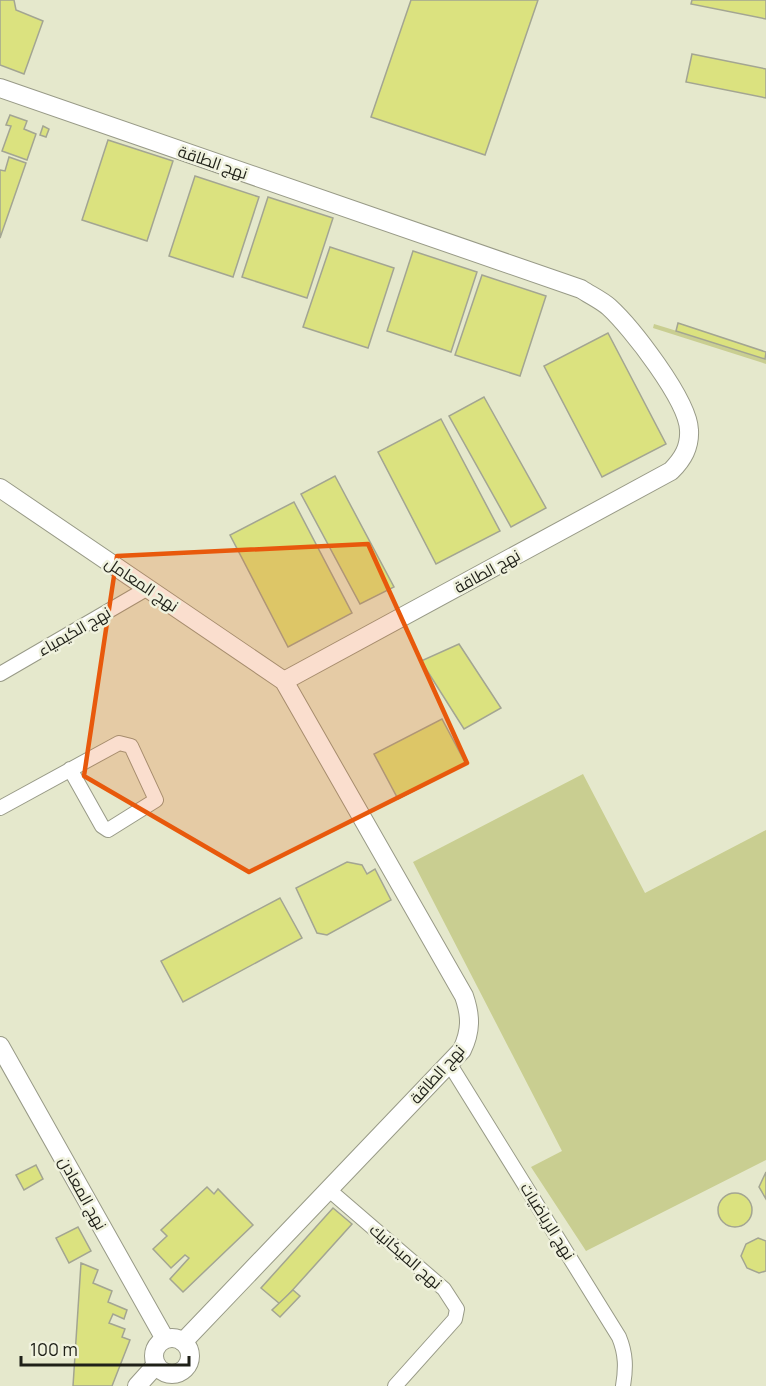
<svg xmlns="http://www.w3.org/2000/svg" width="766" height="1386" font-family="Manrope,Cairo,sans-serif">
<style>
.built{fill:#e5e8cc}
.green{fill:#c9ce91}
.building{fill:#dbe27f;stroke:#a3a592;stroke-width:1.5}
.lines{fill:none;stroke-linecap:round;stroke-linejoin:round}
.street-casing{stroke:#989a87;stroke-width:16}
.secondary-casing{stroke:#989a87;stroke-width:20}
.street{stroke:#fff;stroke-width:14}
.secondary{stroke:#fff;stroke-width:18}
.marked{fill:#e8590c;fill-opacity:0.2;stroke:#e8590c;stroke-width:4.5;stroke-linejoin:round}
.labels{text-anchor:middle;stroke-width:5;stroke-linejoin:round;paint-order:stroke}
.street-label{font-size:16px;fill:#1f2018;stroke:#f0f2de}
</style>
<rect width="100%" height="100%" fill="#f0f2de"/>
<!-- built -->
<rect class="built" x="0" y="0" width="766" height="1386"/>
<!-- green -->
<g class="green">
<polygon points="654,324 766,358 766,364 653,328"/>
<polygon points="583,774 645,893 766,830 766,1160 586,1251 531,1167 562,1151 413,862"/>
</g>
<!-- building -->
<g class="building">
<polygon points="0,0 14,0 16,10 43,21 24,74 0,65"/>
<polygon points="411,0 538,0 485,155 371,117"/>
<polygon points="692,0 766,0 766,19 691,4"/>
<polygon points="692,54 766,69 766,98 686,82"/>
<polygon points="10,115 27,121 24,129 36,134 27,160 2,151 11,126 6,125"/>
<polygon points="43,126 49,129 46,137 40,135"/>
<polygon points="108,140 173,161 147,241 82,220"/>
<polygon points="9,157 26,163 0,238 0,170 5,171"/>
<polygon points="195,176 259,197 233,277 169,256"/>
<polygon points="268,197 333,218 307,298 242,277"/>
<polygon points="330,247 394,268 368,348 303,327"/>
<polygon points="413,251 477,272 451,352 387,331"/>
<polygon points="482,275 546,296 520,376 455,355"/>
<polygon points="678,323 766,352 765,359 676,331"/>
<polygon points="608,333 666,444 602,477 544,366"/>
<polygon points="484,397 546,508 511,527 449,416"/>
<polygon points="441,419 500,531 436,564 378,452"/>
<polygon points="335,476 394,587 360,604 301,494"/>
<polygon points="294,502 352,613 288,647 230,535"/>
<polygon points="459,644 501,708 464,729 421,661"/>
<polygon points="442,719 466,764 398,799 374,754"/>
<polygon points="347,862 362,865 367,874 375,869 391,900 327,935 317,933 296,888"/>
<polygon points="280,898 302,938 183,1002 161,961"/>
<polygon points="36,1165 43,1179 24,1190 16,1175"/>
<polygon points="766,1172 766,1199 759,1187"/>
<polygon points="207,1187 214,1194 218,1189 253,1225 183,1292 170,1279 189,1258 185,1255 171,1268 153,1249 167,1236 161,1230"/>
<circle cx="735" cy="1210" r="17"/>
<polygon points="333,1208 352,1224 280,1304 261,1288"/>
<polygon points="78,1227 91,1251 69,1263 56,1238"/>
<polygon points="758,1238 766,1241 766,1271 759,1273 747,1268 741,1256 746,1244"/>
<polygon points="81,1263 98,1270 93,1283 112,1291 108,1302 127,1310 124,1319 113,1314 109,1323 125,1329 122,1337 130,1340 112,1386 73,1386"/>
<polygon points="293,1290 300,1296 280,1317 272,1310"/>
</g>
<g class="lines">
<defs>
<g id="street">
<polyline points="0,674 148,588"/>
<polyline points="0,808 119,743 131,746 156,800 108,830 102,826 70,769"/>
<path d="M449,1063L619,1337C626,1354 626,1368 623,1386"/>
<polyline points="328,1189 444,1289 457,1309 455,1319 395,1386"/>
</g>
<g id="secondary">
<path d="M0,88L581,289C590,295 601,300 609,307C631,327 688,400 689,430C690,447 683,459 671,471L284,681"/>
<path d="M0,488L284,681L464,996C471,1016 471,1031 462,1050L183,1342"/>
<polyline points="0,1046 165,1339"/>
<circle cx="172" cy="1356" r="18"/>
<polyline points="137,1386 156,1365"/>
</g>
</defs>
<!-- street casing -->
<use href="#street" class="street-casing"/>
<!-- secondary casing -->
<use href="#secondary" class="secondary-casing"/>
<!-- street -->
<use href="#street" class="street"/>
<!-- secondary -->
<use href="#secondary" class="secondary"/>
</g>
<!-- marked area -->
<path class="marked" d="M368,544L467,763L249,872L84,776L117,556Z"/>
<g class="labels">
<!-- street labels -->
<g class="street-label">
<text transform="translate(213 162) rotate(19)" y="6">نهج الطاقة</text>
<text transform="translate(487 571) rotate(-29)" y="6">نهج الطاقة</text>
<text transform="translate(142 584) rotate(34)" y="6">نهج المعامل</text>
<text transform="translate(74 631) rotate(-30)" y="6">نهج الكيمياء</text>
<text transform="translate(437 1074) rotate(-48)" y="6">نهج الطاقة</text>
<text transform="translate(83 1193) rotate(61)" y="6">نهج المعادن</text>
<text transform="translate(548 1221) rotate(58)" y="6">نهج الرياضيات</text>
<text transform="translate(406 1256) rotate(41)" y="6">نهج الميكانيك</text>
</g>
</g>
<!-- scale -->
<path d="M21 1356v9h168v-9" fill="none" stroke="#1f2018" stroke-width="3"/>
<text x="30" y="1356" font-size="18" fill="#1f2018" stroke="#f0f2de" stroke-width="4.5" paint-order="stroke">100 m</text>
</svg>
